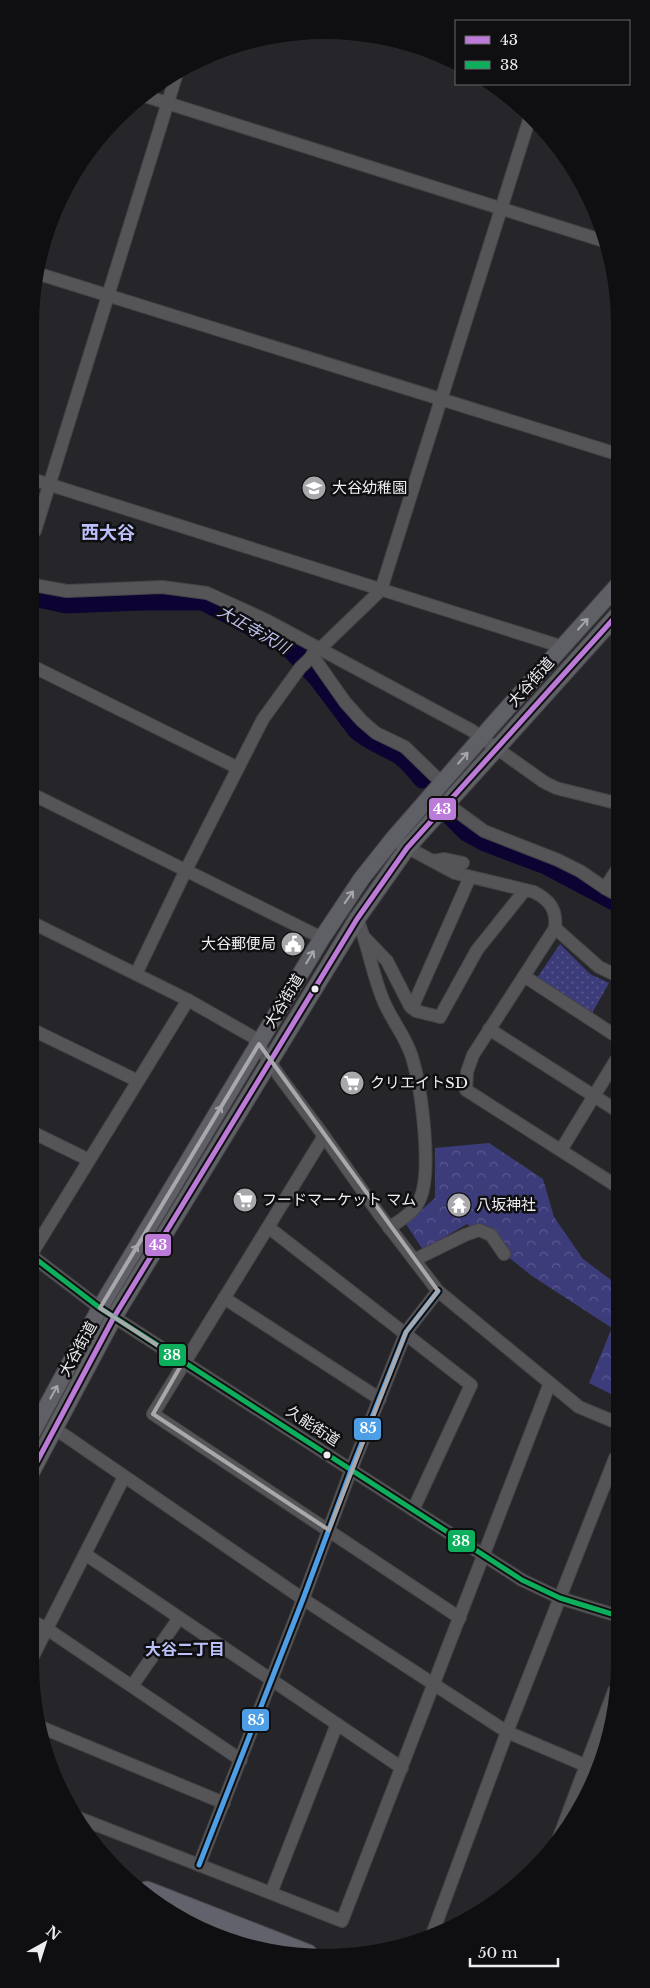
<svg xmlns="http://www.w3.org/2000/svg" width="650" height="1988" font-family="'Libre Baskerville','Noto Sans JP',serif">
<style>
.forest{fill:url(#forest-crowns)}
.park{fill:url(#park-dots)}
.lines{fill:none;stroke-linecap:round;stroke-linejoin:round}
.river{stroke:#0d0332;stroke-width:21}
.minor-casing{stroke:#444447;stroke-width:14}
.major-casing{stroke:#444447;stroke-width:18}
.highway-casing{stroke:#444447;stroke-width:21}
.minor{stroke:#555558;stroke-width:12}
.major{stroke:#5f5f66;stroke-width:16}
.highway{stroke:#61626b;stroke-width:19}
.bus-1-casing{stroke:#0f0f11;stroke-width:9}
.bus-2-casing{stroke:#0f0f11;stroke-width:9}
.bus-3-casing{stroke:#0f0f11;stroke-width:9}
.bus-1{stroke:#bd7bd9;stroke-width:5}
.bus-2{stroke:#0daf5c;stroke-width:5}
.bus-3{stroke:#4d9ee5;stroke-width:5}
.oneway{stroke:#a6a6ac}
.marked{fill:none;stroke:#a8a8ac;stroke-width:4;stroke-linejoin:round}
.bus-dot{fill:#eeeef2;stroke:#0f0f11;stroke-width:2}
.labels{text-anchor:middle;stroke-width:5;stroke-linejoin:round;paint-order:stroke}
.poi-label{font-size:15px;fill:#eeeef2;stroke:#0f0f11;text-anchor:start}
.street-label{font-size:15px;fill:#eeeef2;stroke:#0f0f11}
.water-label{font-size:16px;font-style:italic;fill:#c0c3ee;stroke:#0f0f11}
.neighbourhood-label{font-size:16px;font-weight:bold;fill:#bbc0f9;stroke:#0f0f11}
.quarter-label{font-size:18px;font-weight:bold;fill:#bbc0f9;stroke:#0f0f11}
.line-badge{stroke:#0f0f11;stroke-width:2}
.badge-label{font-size:14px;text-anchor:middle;font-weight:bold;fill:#fff}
</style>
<defs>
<pattern id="forest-crowns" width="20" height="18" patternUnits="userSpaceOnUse" patternTransform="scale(1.25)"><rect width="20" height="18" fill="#3d3c7a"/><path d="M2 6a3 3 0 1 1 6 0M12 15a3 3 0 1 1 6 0" fill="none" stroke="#59588d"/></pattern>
<pattern id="park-dots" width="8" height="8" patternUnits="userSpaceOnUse" patternTransform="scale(1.25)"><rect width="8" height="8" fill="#3d3c7a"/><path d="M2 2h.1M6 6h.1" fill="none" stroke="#59588d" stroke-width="1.8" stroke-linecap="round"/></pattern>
</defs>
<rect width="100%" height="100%" fill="#26262a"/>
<!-- forest -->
<polygon class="forest" points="489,1143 543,1179 554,1217 583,1259 615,1283 615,1396 589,1383 612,1328 532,1276 467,1224 423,1250 406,1224 435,1198 435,1148"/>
<!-- park -->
<polygon class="park" points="560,944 590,974 609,983 591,1015 537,978"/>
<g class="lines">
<!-- river -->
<g class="river">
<path d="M34,596L66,603L140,600H203L287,644L318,677L357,729C369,740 384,745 398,753C408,759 415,769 423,778"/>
<polyline points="452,816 467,831 485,841 546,864 616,901"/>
</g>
<defs>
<g id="minor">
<polyline points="145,96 604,241"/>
<polyline points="36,273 617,454"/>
<polyline points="35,480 563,647"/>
<polyline points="35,531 177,73"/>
<polyline points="34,585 67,591 162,587 207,593 266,620 471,730 544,782 556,788 616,803"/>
<polyline points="312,655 345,702 362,721 376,733 405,747 442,783"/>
<polyline points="34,667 238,768"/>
<polyline points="34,795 322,938"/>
<polyline points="447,804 484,831 558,860 580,871 605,888 616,871"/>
<path d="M401,844L455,873L534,892C550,900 557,910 555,928L473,1055L467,1072L466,1090L615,1185"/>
<polyline points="433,861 445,859 463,863"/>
<polyline points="605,888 616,894"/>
<path d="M357,919C369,946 372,975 384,1002C392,1021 406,1037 412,1057C421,1087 434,1176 418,1203C412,1214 399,1221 389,1228"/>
<polyline points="33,923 188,1000 253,1037 280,1077 324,1136 379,1214 438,1291 579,1407 615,1422"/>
<polyline points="555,928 599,967 616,975"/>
<polyline points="366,939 387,961 410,1006 416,1011 440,1017 477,950 525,890"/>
<polyline points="136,974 186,870 263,719 300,668 381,590 530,117"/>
<polyline points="524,976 616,1036"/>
<polyline points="412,1008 470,877"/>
<polyline points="489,1029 616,1110"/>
<polyline points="33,1030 138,1081"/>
<polyline points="32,1132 89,1160"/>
<polyline points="324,1136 153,1414 460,1618"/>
<polyline points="561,1150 616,1060"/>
<polyline points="268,1227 471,1385 413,1510"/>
<polyline points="32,1253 188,1000"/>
<polyline points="32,1256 100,1308 522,1580 560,1598 615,1615"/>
<polyline points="414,1260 465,1235 479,1230 491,1235 504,1254"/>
<polyline points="224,1298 380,1399"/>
<polyline points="54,1428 303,1599 507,1732 594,1769"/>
<polyline points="85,1554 402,1768"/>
<polyline points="30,1620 47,1629 241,1760"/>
<polyline points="30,1662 124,1477"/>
<polyline points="132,1686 179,1618"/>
<polyline points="43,1728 224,1803"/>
<polyline points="79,1818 342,1921 550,1383"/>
<polyline points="558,1840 614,1691"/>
<polyline points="199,1865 303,1599 351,1470 406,1332 438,1291"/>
<polyline points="271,1893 337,1724"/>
<polyline points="433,1932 507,1732 615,1458"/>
</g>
<g id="major">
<polyline points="31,1435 100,1308 322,938 362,878 393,839 495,722 617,586"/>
<polyline points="31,1473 114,1317 357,919 407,848 617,615"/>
</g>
<g id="highway">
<polyline points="147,1891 308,1954"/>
<polyline points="189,1923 215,1934"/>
</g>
</defs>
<!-- minor casing -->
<use href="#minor" class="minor-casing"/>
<!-- major casing -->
<use href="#major" class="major-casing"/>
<!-- highway casing -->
<use href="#highway" class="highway-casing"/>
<!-- minor -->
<use href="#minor" class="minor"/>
<!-- major -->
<use href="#major" class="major"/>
<!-- highway -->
<use href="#highway" class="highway"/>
<defs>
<polyline id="bus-1" points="31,1473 114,1317 357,919 407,848 617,615"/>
<polyline id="bus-2" points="32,1256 100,1308 522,1580 560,1598 615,1615"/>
<polyline id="bus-3" points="199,1865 303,1599 351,1470 406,1332 438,1291"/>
</defs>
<!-- bus-1 casing -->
<use href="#bus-1" class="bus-1-casing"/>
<!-- bus-2 casing -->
<use href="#bus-2" class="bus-2-casing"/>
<!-- bus-3 casing -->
<use href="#bus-3" class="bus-3-casing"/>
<!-- bus-1 -->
<use href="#bus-1" class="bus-1"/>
<!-- bus-2 -->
<use href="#bus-2" class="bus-2"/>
<!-- bus-3 -->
<use href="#bus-3" class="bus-3"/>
</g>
<!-- one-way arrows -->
<defs><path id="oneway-shaft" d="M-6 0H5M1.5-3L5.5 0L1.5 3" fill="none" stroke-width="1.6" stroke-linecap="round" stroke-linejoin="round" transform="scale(1.25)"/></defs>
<g class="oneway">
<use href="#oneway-shaft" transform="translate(583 624) rotate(-48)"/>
<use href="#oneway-shaft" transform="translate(463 758) rotate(-49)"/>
<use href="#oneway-shaft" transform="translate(349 897) rotate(-55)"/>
<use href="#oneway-shaft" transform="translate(310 957) rotate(-59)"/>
<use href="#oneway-shaft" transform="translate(218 1112) rotate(-59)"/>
<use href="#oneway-shaft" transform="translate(134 1251) rotate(-59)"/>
<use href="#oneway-shaft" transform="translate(54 1392) rotate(-61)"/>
</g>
<!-- marked area -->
<path class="marked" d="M259,1044L438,1291L406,1332L329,1530L153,1414L183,1362L100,1308Z"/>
<!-- icons -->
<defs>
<symbol id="school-disc" viewBox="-11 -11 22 22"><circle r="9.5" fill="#a8a8ac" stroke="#0f0f11"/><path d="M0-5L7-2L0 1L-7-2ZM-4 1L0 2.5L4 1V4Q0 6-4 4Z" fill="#fff"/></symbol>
<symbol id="civic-disc" viewBox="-11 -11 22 22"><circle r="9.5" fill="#a8a8ac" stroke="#0f0f11"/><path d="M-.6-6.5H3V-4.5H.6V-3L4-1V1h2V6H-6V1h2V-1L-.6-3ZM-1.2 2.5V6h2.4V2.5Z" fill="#fff"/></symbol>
<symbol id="supermarket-disc" viewBox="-11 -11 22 22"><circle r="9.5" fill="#a8a8ac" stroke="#0f0f11"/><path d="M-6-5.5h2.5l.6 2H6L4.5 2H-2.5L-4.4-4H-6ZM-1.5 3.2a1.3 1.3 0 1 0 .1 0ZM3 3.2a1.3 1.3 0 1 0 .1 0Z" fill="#fff"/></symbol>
<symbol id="temple-disc" viewBox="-11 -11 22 22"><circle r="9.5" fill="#a8a8ac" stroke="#0f0f11"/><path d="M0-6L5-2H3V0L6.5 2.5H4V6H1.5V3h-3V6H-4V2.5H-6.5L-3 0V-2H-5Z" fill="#fff"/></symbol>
</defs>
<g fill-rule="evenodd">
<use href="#school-disc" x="300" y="474" width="28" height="28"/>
<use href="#civic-disc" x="279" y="930" width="28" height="28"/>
<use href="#supermarket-disc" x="338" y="1069" width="28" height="28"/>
<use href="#supermarket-disc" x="231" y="1186" width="28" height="28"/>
<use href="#temple-disc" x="445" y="1191" width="28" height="28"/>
</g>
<!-- markers -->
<g class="bus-dot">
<circle cx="315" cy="989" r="4.5"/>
<circle cx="327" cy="1455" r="4.5"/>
</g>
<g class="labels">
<!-- poi labels -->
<g class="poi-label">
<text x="332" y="493">大谷幼稚園</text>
<text x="276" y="949" text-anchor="end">大谷郵便局</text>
<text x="370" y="1088">クリエイトSD</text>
<text x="262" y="1205">フードマーケット マム</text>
<text x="476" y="1210">八坂神社</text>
</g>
<!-- street labels -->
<g class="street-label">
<text transform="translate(531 682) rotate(-48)" y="5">大谷街道</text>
<text transform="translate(284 1001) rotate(-59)" y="5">大谷街道</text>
<text transform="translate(78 1349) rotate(-61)" y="5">大谷街道</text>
<text transform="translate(313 1426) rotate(33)" y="5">久能街道</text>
</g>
<!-- water labels -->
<g class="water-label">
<text transform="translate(254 629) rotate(30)" y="6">大正寺沢川</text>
</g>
<!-- neighbourhood labels -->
<g class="neighbourhood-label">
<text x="185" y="1655">大谷二丁目</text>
</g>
<!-- quarter labels -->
<g class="quarter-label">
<text x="108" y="539">西大谷</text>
</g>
</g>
<!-- crop -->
<path d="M0 0H650V1988H0ZM325 39H325A286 286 0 0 1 611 325V1663A286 286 0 0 1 325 1949H325A286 286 0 0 1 39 1663V325A286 286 0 0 1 325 39Z" fill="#0f0f11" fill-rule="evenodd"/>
<g class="line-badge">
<rect x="428" y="797" width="29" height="24" rx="5" fill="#bd7bd9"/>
<rect x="144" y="1233" width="28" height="24" rx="5" fill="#bd7bd9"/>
<rect x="158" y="1343" width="29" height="24" rx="5" fill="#0daf5c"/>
<rect x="353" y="1417" width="29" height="24" rx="5" fill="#4d9ee5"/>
<rect x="447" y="1529" width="29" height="24" rx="5" fill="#0daf5c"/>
<rect x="241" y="1708" width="29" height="24" rx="5" fill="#4d9ee5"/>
</g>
<g class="badge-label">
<text x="442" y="814">43</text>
<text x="158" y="1250">43</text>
<text x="172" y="1360">38</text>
<text x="368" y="1433">85</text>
<text x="461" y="1546">38</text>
<text x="256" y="1725">85</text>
</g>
<!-- legend -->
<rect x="455" y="20" width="175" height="65" fill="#0f0f11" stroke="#68686b"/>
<rect x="465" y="36" width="25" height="8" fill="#bd7bd9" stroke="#68686b"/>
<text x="500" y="45" font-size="15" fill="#eeeef2">43</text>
<rect x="465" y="61" width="25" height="8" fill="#0daf5c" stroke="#68686b"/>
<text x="500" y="70" font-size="15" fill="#eeeef2">38</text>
<!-- north arrow -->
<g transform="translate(45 1943) rotate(39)" stroke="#0f0f11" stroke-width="4" paint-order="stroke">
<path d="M0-4L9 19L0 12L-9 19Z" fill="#eeeef2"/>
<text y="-8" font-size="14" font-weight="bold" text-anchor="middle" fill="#eeeef2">N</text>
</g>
<!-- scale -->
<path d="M470 1958v8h88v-8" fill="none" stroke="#eeeef2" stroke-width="2.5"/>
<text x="478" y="1958" font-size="15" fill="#eeeef2" stroke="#0f0f11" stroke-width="4" paint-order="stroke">50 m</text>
</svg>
